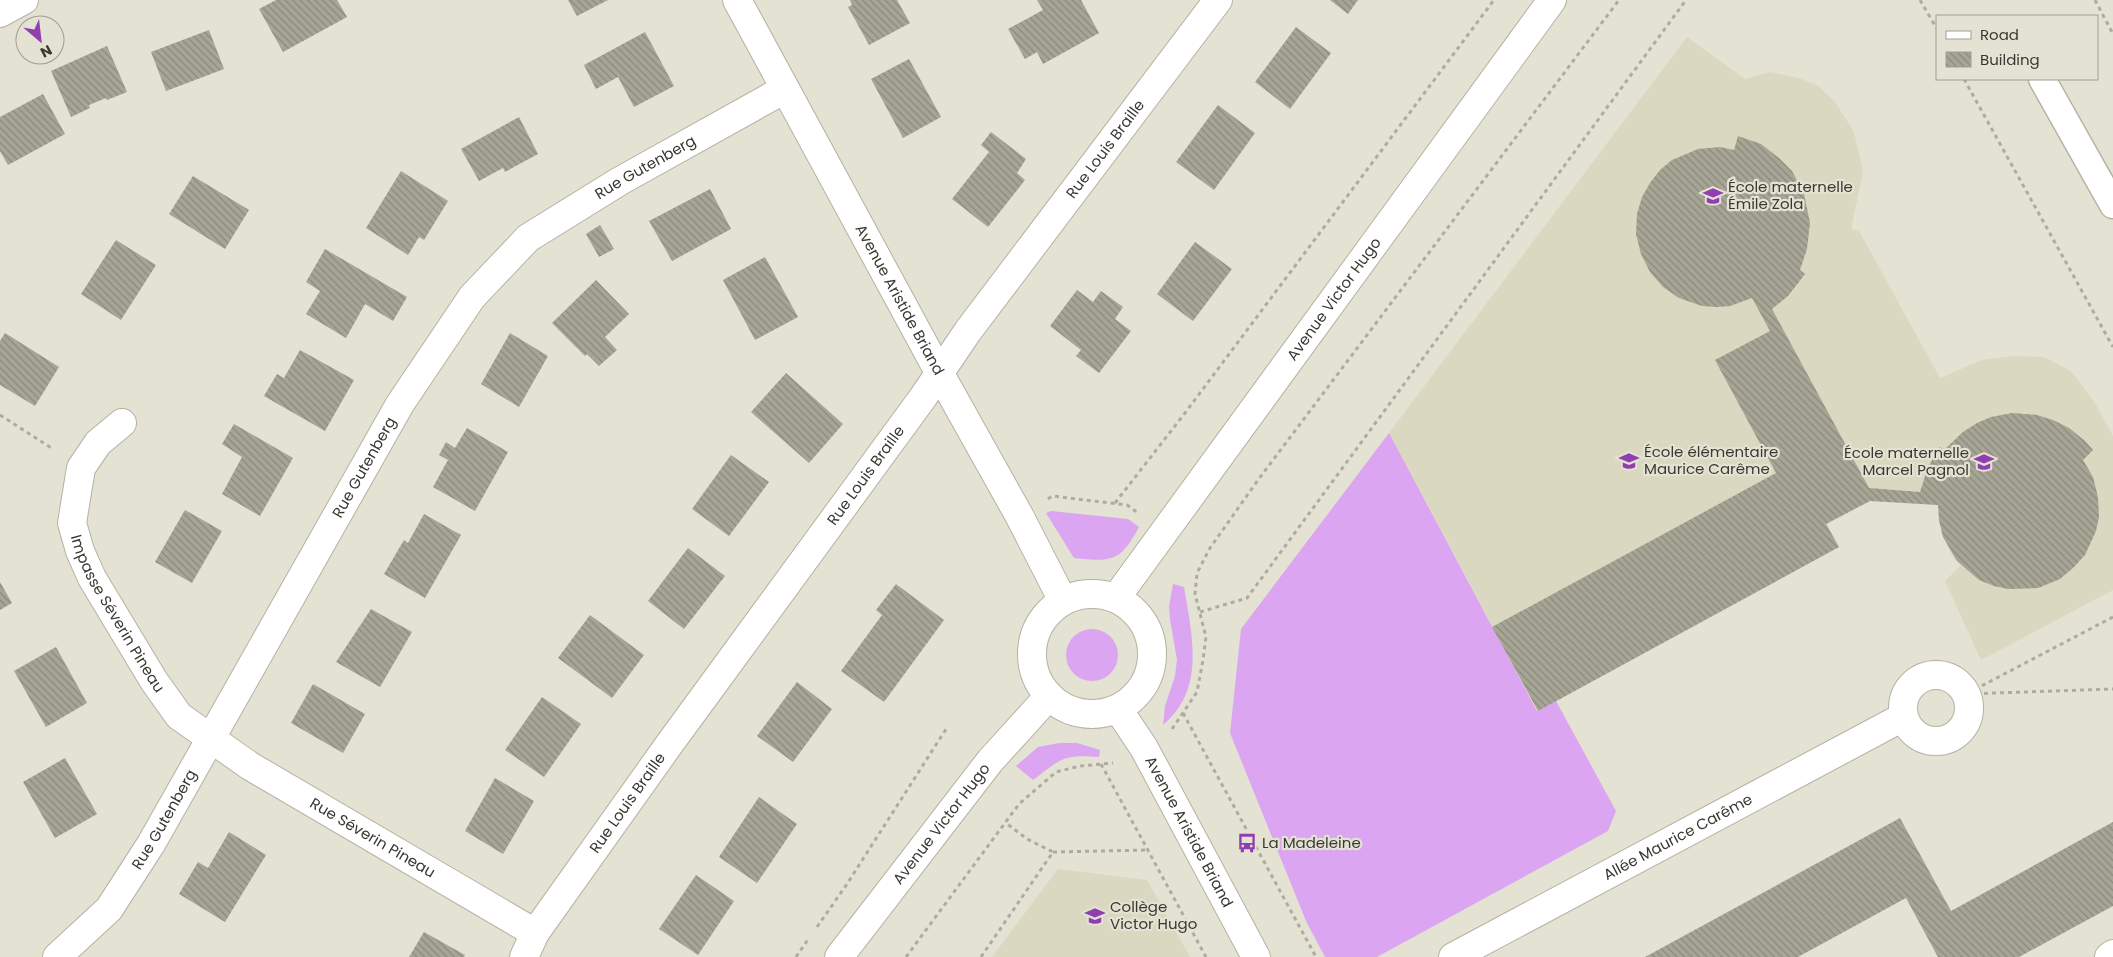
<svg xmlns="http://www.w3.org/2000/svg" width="2113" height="957" font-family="Poppins,sans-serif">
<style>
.built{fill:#dad8c0}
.grass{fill:#dba5f1}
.building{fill:url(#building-back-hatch)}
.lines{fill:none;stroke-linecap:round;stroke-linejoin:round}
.pedestrian-casing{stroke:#b4b2a2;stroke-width:29}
.minor-casing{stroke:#b4b2a2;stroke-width:30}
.tertiary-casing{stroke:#b4b2a2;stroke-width:30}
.secondary-casing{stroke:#b4b2a2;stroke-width:30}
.path{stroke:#aeaca0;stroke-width:3;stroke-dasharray:4 4;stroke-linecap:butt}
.pedestrian{stroke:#fff;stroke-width:26}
.minor{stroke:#fff;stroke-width:28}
.tertiary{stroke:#fff;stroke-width:28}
.secondary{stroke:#fff;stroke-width:28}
.labels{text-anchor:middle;stroke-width:4.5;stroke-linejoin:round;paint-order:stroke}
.street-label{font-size:15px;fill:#393832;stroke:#e4e2d2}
.poi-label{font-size:15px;fill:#393832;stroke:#e4e2d2;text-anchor:start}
</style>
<defs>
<pattern id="building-back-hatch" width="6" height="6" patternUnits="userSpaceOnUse" patternTransform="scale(1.25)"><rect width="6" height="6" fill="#a7a696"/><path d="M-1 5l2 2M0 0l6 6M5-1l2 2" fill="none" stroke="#89887b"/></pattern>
</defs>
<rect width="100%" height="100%" fill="#e4e2d2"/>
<!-- built -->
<g class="built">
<polygon points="1687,37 1745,79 1770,72 1799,78 1818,86 1835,102 1854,132 1863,172 1851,229 1859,231 1940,378 1982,360 2012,356 2044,357 2072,372 2095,403 2113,436 2113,590 1981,660 1945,581 1961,565 1953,557 1943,537 1939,520 1938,505 1870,501 1827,524 1839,547 1538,711 1389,433"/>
<polygon points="1058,869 1147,880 1190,957 992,957"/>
</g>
<!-- grass -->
<g class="grass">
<polygon points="1389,433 1537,711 1556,701 1616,811 1608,831 1377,957 1325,957 1306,921 1230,733 1241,629"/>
<path d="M1051,511L1128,519L1139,527C1120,562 1112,562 1074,558L1046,513Z"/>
<path d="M1173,584L1184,587C1192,636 1206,689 1163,725L1165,706L1175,676L1177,660L1170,619L1169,606Z"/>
<circle cx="1092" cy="655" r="26"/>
<path d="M1059,743H1077L1100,750L1099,757C1062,754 1061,759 1033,780L1016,766L1038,747Z"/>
</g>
<!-- building -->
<g class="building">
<polygon points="276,0 337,0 347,17 283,52 259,9"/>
<polygon points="568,0 608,0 577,16"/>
<polygon points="850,0 897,0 910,23 869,45 848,7 852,5"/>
<polygon points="1037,0 1081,0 1099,33 1043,64 1037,52 1025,59 1008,29 1043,10"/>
<polygon points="1330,0 1358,0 1348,14"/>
<polygon points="1296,27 1331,53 1290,109 1255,82"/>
<polygon points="209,30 224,69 166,91 151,52"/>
<polygon points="645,32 674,86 634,107 618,77 596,89 584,65"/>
<polygon points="107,46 127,92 107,100 106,98 89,105 90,108 71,117 51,71"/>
<polygon points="909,59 941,117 903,138 871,79"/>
<polygon points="43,94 65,134 8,165 0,151 0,117"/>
<polygon points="1218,105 1255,133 1214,190 1176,162"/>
<polygon points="519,117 538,154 505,172 503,168 479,181 461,149"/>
<polygon points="991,132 1026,159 1017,173 1025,180 988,227 952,199 989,152 981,145"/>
<polygon points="1738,136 1761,144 1779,158 1792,171 1804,194 1810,223 1807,249 1800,270 1805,274 1788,296 1772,309 1869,488 1920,492 1928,467 1940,447 1944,450 1963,432 1977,423 1991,417 2012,413 2037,415 2053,420 2069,428 2085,441 2093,450 2083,460 2093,477 2098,497 2099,517 2096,531 2085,555 2073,568 2060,579 2038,588 2008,589 1994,586 1979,580 1957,561 1943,537 1939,520 1938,505 1870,501 1826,524 1839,547 1538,711 1492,627 1776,473 1715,360 1770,331 1752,298 1730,306 1717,307 1702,306 1679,298 1663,287 1650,272 1641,254 1636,234 1637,214 1642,197 1650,183 1660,170 1672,160 1698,149 1720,147 1734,150"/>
<polygon points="401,171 448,201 424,240 419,237 408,255 366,228"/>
<polygon points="193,176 249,210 225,249 169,214"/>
<polygon points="710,189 731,229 672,261 649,221"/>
<polygon points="600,225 614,249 599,257 586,234"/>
<polygon points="116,240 156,265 121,320 81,294"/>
<polygon points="1195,242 1232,269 1193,321 1157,294"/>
<polygon points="325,249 407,297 393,321 365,304 346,338 306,314 320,291 306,282"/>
<polygon points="765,257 798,317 755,340 723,280"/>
<polygon points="596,280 629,314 605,337 617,350 599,366 587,354 585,356 552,323"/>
<polygon points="1077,290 1093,302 1101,291 1123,307 1115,319 1131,331 1099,373 1076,356 1081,350 1050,326"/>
<polygon points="5,333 59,367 35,406 0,385 0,341"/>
<polygon points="510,333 548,356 519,407 481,384"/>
<polygon points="300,350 354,380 325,431 264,396 277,374 284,378"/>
<polygon points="786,373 843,424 809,463 751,412"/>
<polygon points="234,424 293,458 260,516 222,494 242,457 222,444"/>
<polygon points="467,428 508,452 475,511 433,487 448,460 439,455 446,442 455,448"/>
<polygon points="731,455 769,482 729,536 692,509"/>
<polygon points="185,510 222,531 192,583 155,562"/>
<polygon points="424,514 461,535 425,598 384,574 404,540 408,543"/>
<polygon points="688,548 725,576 684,629 648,601"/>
<polygon points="0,582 12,603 0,610"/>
<polygon points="896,584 944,620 884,702 841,671 882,615 876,610"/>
<polygon points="371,609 412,632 380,687 336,662"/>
<polygon points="590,615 644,655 612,698 558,658"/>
<polygon points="56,647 87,703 46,727 14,671"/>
<polygon points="797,682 832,709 793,762 757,736"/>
<polygon points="313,684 365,714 343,753 291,723"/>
<polygon points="542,697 581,724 544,777 505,750"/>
<polygon points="65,758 97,814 55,838 23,782"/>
<polygon points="495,778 534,801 503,854 465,831"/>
<polygon points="759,797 797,824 757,883 719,857"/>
<polygon points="1900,818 1951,911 2113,822 2113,906 2019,957 1938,957 1906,898 1798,957 1645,957"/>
<polygon points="229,832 266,855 225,922 179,894 198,862 208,868"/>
<polygon points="696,875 734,901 698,955 659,929"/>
<polygon points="424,932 465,955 464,957 409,957"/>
</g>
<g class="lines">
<defs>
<polyline id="pedestrian" points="2042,79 2113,205"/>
<g id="minor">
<path id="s1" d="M737,0L940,374L1020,517L1063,601"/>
<polyline points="0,13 24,0"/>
<path id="s2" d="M122,423L98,443L81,468L72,523L80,551L92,578L154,681L179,716L250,766L535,933"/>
<circle cx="1936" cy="708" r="33"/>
<path id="s3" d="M57,957L109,909L151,844L400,404L472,297L528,238L620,181L785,89"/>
<path id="s4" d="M524,957L535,933L668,746L924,396L968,331L1218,0"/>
<path id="s5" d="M1453,957L1903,717"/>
<polyline points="2109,957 2113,954"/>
</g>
<g id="tertiary">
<path id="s6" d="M1118,709L1144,748L1256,957"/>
</g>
<g id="secondary">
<circle cx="1092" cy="654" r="60"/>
<path id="s7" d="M1116,598L1552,0"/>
<path id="s8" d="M839,957L990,761L1049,696"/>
</g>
</defs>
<!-- pedestrian casing -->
<use href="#pedestrian" class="pedestrian-casing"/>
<!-- minor casing -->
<use href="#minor" class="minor-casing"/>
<!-- tertiary casing -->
<use href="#tertiary" class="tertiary-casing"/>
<!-- secondary casing -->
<use href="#secondary" class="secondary-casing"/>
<!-- path -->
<g class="path">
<polyline points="1920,0 1937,29"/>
<polyline points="2095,0 2113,34"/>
<polyline points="1964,79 2113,347"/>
<polyline points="0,415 53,449"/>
<polyline points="1048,499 1052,496 1127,505 1138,513"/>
<polyline points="1115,503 1185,413 1494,0"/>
<polyline points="1200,612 1247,598 1686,0"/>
<polyline points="2113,617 1966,694 2113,689"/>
<polyline points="1183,713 1316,957"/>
<polyline points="1172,729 1197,692 1203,660 1206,637 1195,594 1197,573 1210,548 1258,480 1619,0"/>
<polyline points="1101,764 1206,957"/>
<polyline points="1053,852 1147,850"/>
<polyline points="817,927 847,884 948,726"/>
<polyline points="796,957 809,938"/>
<polyline points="906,957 1019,804 1056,772 1080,766 1113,763"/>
<polyline points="981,957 1053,852 1027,839 1006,823"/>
</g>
<!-- pedestrian -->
<use href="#pedestrian" class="pedestrian"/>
<!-- minor -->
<use href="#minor" class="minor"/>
<!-- tertiary -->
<use href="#tertiary" class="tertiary"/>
<!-- secondary -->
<use href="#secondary" class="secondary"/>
</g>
<!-- icons -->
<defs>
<symbol id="school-bare" viewBox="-9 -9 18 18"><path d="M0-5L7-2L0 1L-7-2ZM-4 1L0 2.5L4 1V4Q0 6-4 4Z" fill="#903fae" stroke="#e4e2d2" stroke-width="2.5" paint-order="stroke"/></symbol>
<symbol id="bus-bare" viewBox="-9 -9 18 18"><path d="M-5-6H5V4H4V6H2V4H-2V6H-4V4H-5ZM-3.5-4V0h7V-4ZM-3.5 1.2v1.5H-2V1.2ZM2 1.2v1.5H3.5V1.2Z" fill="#903fae" stroke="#e4e2d2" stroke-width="2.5" paint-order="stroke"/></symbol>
</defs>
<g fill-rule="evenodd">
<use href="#school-bare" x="1699" y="182" width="28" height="28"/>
<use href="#school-bare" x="1615" y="447" width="28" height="28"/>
<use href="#school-bare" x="1970" y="448" width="28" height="28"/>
<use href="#bus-bare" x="1233" y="829" width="28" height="28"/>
<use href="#school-bare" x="1081" y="902" width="28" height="28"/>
</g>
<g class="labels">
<!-- street labels -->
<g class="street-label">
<text dy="5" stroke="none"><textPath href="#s4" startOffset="996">Rue Louis Braille</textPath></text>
<text dy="5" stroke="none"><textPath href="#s3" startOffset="1001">Rue Gutenberg</textPath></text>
<text dy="5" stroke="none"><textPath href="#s7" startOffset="370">Avenue Victor Hugo</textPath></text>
<text dy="5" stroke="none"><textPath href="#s1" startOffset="341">Avenue Aristide Briand</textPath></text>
<text dy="5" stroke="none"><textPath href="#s3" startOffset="581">Rue Gutenberg</textPath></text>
<text dy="5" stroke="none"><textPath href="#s4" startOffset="591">Rue Louis Braille</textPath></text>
<text dy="5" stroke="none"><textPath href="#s2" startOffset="219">Impasse Séverin Pineau</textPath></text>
<text dy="5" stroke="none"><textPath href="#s4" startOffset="186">Rue Louis Braille</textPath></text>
<text dy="5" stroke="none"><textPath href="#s3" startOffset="176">Rue Gutenberg</textPath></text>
<text dy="5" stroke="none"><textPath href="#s8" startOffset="168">Avenue Victor Hugo</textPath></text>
<text dy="5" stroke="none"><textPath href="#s6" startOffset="142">Avenue Aristide Briand</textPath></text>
<text dy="5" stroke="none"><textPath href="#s2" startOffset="568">Rue Séverin Pineau</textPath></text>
<text dy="5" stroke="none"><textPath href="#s5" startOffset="255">Allée Maurice Carême</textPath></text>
</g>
<!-- poi labels -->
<g class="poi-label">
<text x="1728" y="192">École maternelle<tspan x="1728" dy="17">Émile Zola</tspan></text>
<text x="1644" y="457">École élémentaire<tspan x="1644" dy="17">Maurice Carême</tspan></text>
<text x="1969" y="458" text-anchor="end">École maternelle<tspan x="1969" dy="17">Marcel Pagnol</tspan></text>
<text x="1262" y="848">La Madeleine</text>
<text x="1110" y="912">Collège<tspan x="1110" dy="17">Victor Hugo</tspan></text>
</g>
</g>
<!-- legend -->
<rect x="1936" y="15" width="162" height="65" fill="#e4e2d2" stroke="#a09e92"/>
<rect x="1946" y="31" width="25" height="8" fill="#ffffff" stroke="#a09e92"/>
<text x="1980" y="40" font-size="15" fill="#393832">Road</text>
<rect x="1946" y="52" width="25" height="15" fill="url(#building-back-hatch)" stroke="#a09e92"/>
<text x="1980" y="65" font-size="15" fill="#393832">Building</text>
<!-- north arrow -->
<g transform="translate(40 40) rotate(152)"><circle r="24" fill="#e4e2d2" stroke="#a09e92"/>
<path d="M0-4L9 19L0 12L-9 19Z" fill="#903fae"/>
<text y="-8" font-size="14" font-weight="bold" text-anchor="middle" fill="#393832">N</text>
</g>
</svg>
